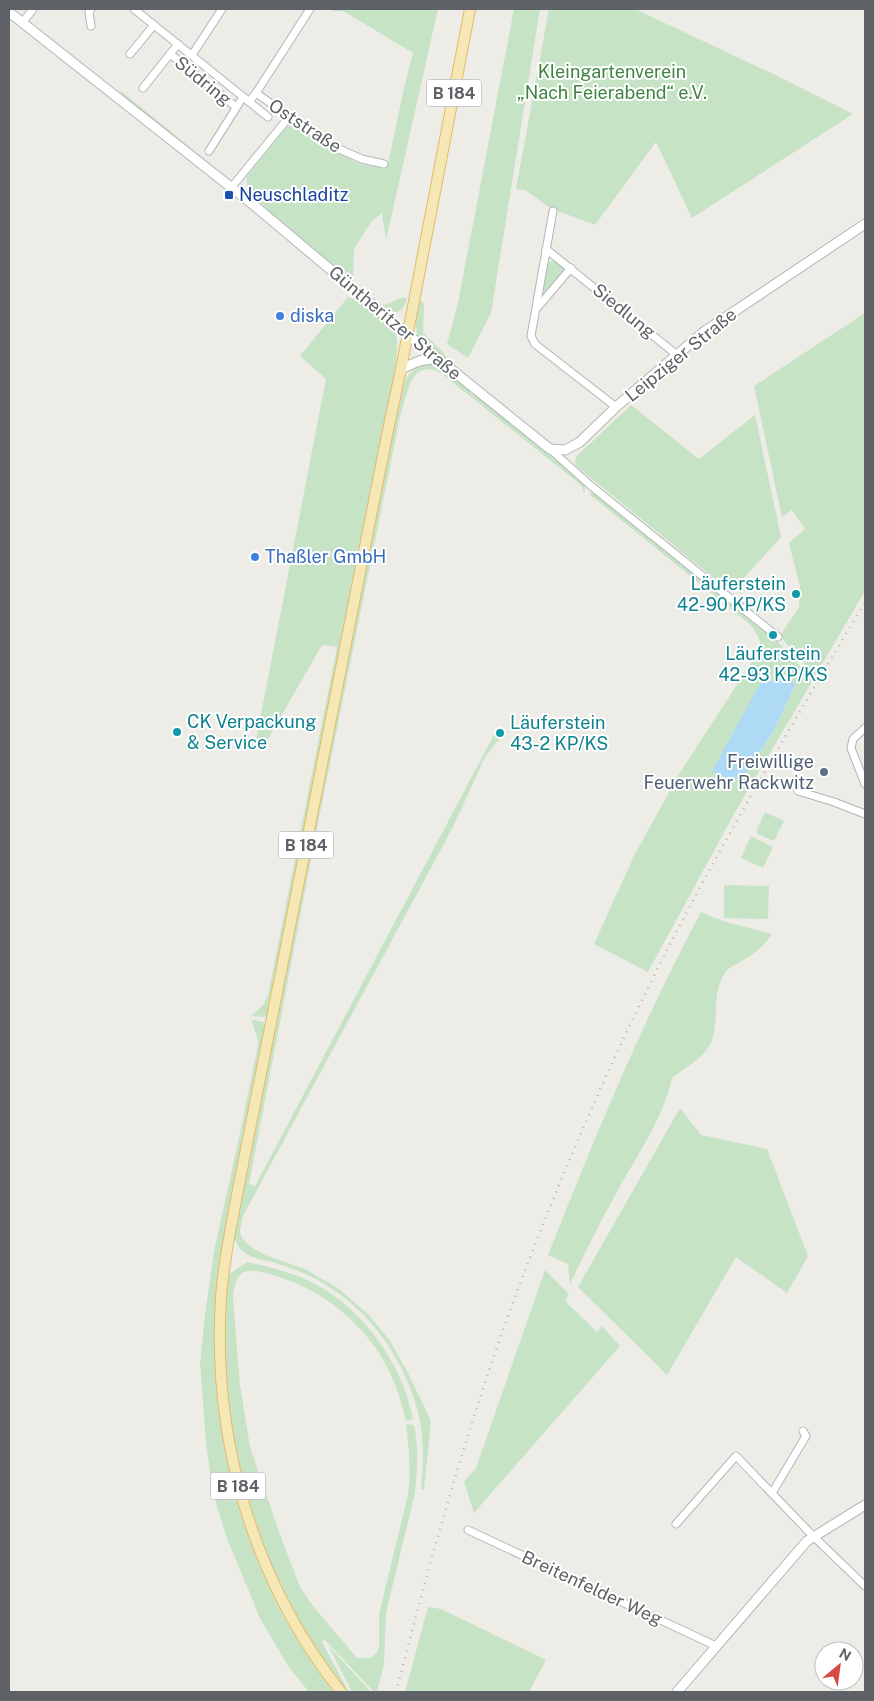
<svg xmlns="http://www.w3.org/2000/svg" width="874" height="1701" font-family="'Public Sans',sans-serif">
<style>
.green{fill:#c7e3c6;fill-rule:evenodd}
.water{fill:#afdaf5}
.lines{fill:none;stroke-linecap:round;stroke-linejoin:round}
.minor-casing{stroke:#b3b6b9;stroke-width:9}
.tertiary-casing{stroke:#b3b6b9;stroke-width:11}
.primary-casing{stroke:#e2ba6c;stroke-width:12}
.minor{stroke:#fff;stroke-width:7}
.tertiary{stroke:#fff;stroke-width:9}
.primary{stroke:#f6e8b4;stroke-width:10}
.rail{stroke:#b4b5b5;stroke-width:2.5;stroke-dasharray:1 6;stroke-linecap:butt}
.transit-dot{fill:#1a4fb4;stroke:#fff;stroke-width:2}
.shop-dot{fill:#3f7fe0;stroke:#fff;stroke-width:2}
.culture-dot{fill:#0f9aa8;stroke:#fff;stroke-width:2}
.service-dot{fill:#5c6f8a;stroke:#fff;stroke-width:2}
.labels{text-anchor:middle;stroke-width:4;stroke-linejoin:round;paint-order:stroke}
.shield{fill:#fff;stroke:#8e9093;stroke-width:1}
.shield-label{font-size:16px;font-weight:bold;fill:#5e6165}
.park-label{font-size:18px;fill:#408240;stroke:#fff}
.street-label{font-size:18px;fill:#5e6165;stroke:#fff}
.transit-label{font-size:18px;fill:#164399;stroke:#fff;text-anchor:start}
.shop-label{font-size:18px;fill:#366cbe;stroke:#fff;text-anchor:start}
.culture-label{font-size:18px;fill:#0d838f;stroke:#fff;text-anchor:start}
.service-label{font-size:18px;fill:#4e5e75;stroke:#fff;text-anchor:end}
</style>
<rect width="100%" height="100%" fill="#eeece6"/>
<!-- green -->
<g class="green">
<path d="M330,9H438L386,240L382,213L371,222L354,249L353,281H352L380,305C391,306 396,296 407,298C403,316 391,315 378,305L311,246L261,206L268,209C256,197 245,195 247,176L290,123L328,148L360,164L387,169L404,88L413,53L343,11H333Z"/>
<polygon points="514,9 540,9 491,313 468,358 447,344 458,303"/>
<polygon points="549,9 635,9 771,73 853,114 692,218 656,142 595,225 550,208 525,190 516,189"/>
<polygon points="121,91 219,171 129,102 120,92"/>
<polygon points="556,259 563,264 563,272 542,297 547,263"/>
<path d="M348,297L352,299L354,297C365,305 389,321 395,332C403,344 386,416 382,434L268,1015L264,1017L252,1016V1020L263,1022L266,1025L216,1314C213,1422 233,1523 285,1619C299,1644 316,1668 333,1692H309L288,1666L260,1618L226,1536L213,1493L206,1443L200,1363L205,1315L214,1251L238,1143L258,1045C259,1034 250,1025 252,1015L263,1005L268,995L337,647L322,645L265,744L255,745L326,379L300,356Z"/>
<path d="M419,300L422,301L424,305L423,333L444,353L447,360L459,371L420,340C413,328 417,313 419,300Z"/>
<polygon points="865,313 865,591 815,676 780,636 799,607 800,587 789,543 805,529 792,510 782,517 754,386"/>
<path d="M433,363L465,386L471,394L481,399L548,453L555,460L559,462L586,484L584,493L581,485L441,373C417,361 411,380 405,399C401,412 398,424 396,437L319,818L249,1184L255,1186L495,733L502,737L494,745L484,759L453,827L243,1216L240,1231L241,1236L246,1243L254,1249L265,1255L307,1270L339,1289L369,1315L390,1341L408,1373L431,1421L424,1490L421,1489C423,1467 424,1443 420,1421C408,1364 372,1311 321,1282C306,1273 289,1267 272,1262C264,1260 253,1259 247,1254C241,1251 235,1243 234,1236L396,411C405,384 402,368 433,363Z"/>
<polygon points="631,405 699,459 755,415 781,537 731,592 575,465 576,457"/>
<path d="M593,491L775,639L813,680L734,814L648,972L594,944L634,856L679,774L759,651L760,641L752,626L589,494ZM764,678L795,685L774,730L745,776Z"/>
<polygon points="765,812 784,821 774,841 756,833"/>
<polygon points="751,836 773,847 763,868 741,858"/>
<polygon points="724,885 769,886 768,919 724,918"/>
<path d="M701,912L723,921L772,934C765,945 757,952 747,958C740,963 729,966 725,973C710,995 721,1022 710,1045C702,1059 685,1068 672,1078C664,1117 636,1157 617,1192C600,1222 585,1253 570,1284L568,1264L548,1255C594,1139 642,1022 701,912Z"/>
<polygon points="680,1108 701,1135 767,1149 808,1256 787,1293 736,1257 667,1375 578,1287"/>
<path d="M247,1262C265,1266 286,1271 303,1278C358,1302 402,1360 413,1419L406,1421C399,1390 388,1362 368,1338C343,1307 309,1285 270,1274C245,1267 235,1270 233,1299L240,1385L250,1447L283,1543L301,1589L317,1611L357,1658H370L376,1654L379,1648V1614L408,1495C411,1471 409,1449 406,1424L414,1425C419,1449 418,1473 414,1497L386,1613L384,1664L377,1692H374L325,1640L322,1642L349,1692H344L324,1664L285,1599L257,1535L230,1432L223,1335L228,1275Z"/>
<polygon points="545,1270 569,1294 565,1301 597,1332 602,1326 620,1346 474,1513 464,1482 476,1468"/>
<polygon points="428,1607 441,1609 546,1660 529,1692 405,1692"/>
<polygon points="328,1645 371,1692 352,1692"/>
</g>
<!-- water -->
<polygon class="water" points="786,674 795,685 774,730 745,776 729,781 712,771 763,678 771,681"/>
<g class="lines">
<defs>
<g id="minor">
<polyline points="134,9 268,117"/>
<polyline points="23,22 33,9"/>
<polyline points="91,26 89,12 91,9"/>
<polyline points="130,54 154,25"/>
<polyline points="170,54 236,107"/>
<polyline points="192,55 222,9"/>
<polyline points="143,88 178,44"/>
<polyline points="256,93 330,145 362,159 384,164"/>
<polyline points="249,102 256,93 310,9"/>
<polyline points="209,151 243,97"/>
<polyline points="231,188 289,117"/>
<polyline points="553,211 531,336 535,344 616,407"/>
<polyline points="546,249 677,355"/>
<polyline points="537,308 571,268"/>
<polyline points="550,449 590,485 778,637"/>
<polyline points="865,728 853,739 851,748 865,784"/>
<polyline points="798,791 834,802 865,814"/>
<polyline points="772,1493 806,1436 803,1431"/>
<polyline points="676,1524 736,1456 813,1536 865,1586"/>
<polyline points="468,1530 716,1646"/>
</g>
<g id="tertiary">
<polyline points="9,12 256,207 407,334 550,449 565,450 580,442 616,407 705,331 865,224"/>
<polyline points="401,369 419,361 437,358"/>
<polyline points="677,1692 807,1541 865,1505"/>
</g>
<path id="primary" d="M341,1692C253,1581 212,1439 221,1298C223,1265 230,1233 236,1200L387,435L401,369L470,9"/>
</defs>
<!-- minor casing -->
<use href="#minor" class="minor-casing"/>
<!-- tertiary casing -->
<use href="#tertiary" class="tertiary-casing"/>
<!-- primary casing -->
<use href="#primary" class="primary-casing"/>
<!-- minor -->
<use href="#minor" class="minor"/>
<!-- tertiary -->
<use href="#tertiary" class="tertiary"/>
<!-- primary -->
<use href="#primary" class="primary"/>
<!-- rail -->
<path class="rail" d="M396,1692C421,1596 447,1499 478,1404C516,1286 563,1171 614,1059C687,900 776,751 865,602"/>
</g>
<!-- markers -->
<rect class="transit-dot" x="224" y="190" width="10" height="10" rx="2.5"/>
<g class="shop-dot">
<circle cx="280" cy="316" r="5"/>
<circle cx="255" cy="557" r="5"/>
</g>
<g class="culture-dot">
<circle cx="796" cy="594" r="5"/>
<circle cx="773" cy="635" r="5"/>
<circle cx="177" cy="732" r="5"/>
<circle cx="500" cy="733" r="5"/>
</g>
<circle class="service-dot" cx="824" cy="772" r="5"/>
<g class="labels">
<!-- shield labels -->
<g class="shield">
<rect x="426.5" y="79.5" width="55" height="27" rx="4"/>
<rect x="278.5" y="831.5" width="55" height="27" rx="4"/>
<rect x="210.5" y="1472.5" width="55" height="27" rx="4"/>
</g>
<g class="shield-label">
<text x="454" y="99">B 184</text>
<text x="306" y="851">B 184</text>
<text x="238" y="1492">B 184</text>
</g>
<!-- park labels -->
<g class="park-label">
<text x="612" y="78">Kleingartenverein<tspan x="612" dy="21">„Nach Feierabend“ e.V.</tspan></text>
</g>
<!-- street labels -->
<g class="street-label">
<text transform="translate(203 81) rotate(39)" y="6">Südring</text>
<text transform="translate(305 126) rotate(33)" y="6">Oststraße</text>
<text transform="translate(624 311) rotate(39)" y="6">Siedlung</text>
<text transform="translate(395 323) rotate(40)" y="6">Güntheritzer Straße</text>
<text transform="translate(681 355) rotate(-39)" y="6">Leipziger Straße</text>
<text transform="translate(592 1588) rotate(25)" y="6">Breitenfelder Weg</text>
</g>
<!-- transit labels -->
<g class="transit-label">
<text x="239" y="201">Neuschladitz</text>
</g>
<!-- shop labels -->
<g class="shop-label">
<text x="290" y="322">diska</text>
<text x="265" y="563">Thaßler GmbH</text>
</g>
<!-- culture labels -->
<g class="culture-label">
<text x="786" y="590" text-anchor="end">Läuferstein<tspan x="786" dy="21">42-90 KP/KS</tspan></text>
<text x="773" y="660" text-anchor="middle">Läuferstein<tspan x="773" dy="21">42-93 KP/KS</tspan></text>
<text x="187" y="728">CK Verpackung<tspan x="187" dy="21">&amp; Service</tspan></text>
<text x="510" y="729">Läuferstein<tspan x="510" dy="21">43-2 KP/KS</tspan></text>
</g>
<!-- service labels -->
<g class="service-label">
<text x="814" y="768">Freiwillige<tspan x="814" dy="21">Feuerwehr Rackwitz</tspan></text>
</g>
</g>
<!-- border -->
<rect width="874" height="1701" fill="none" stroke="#5e6165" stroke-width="20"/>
<!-- north arrow -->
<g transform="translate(839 1666) rotate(29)"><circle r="24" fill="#ffffff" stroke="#bfc0c1"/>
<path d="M0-4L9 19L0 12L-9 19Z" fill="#d64945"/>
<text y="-8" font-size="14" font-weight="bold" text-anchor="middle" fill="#5e6165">N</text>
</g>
</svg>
